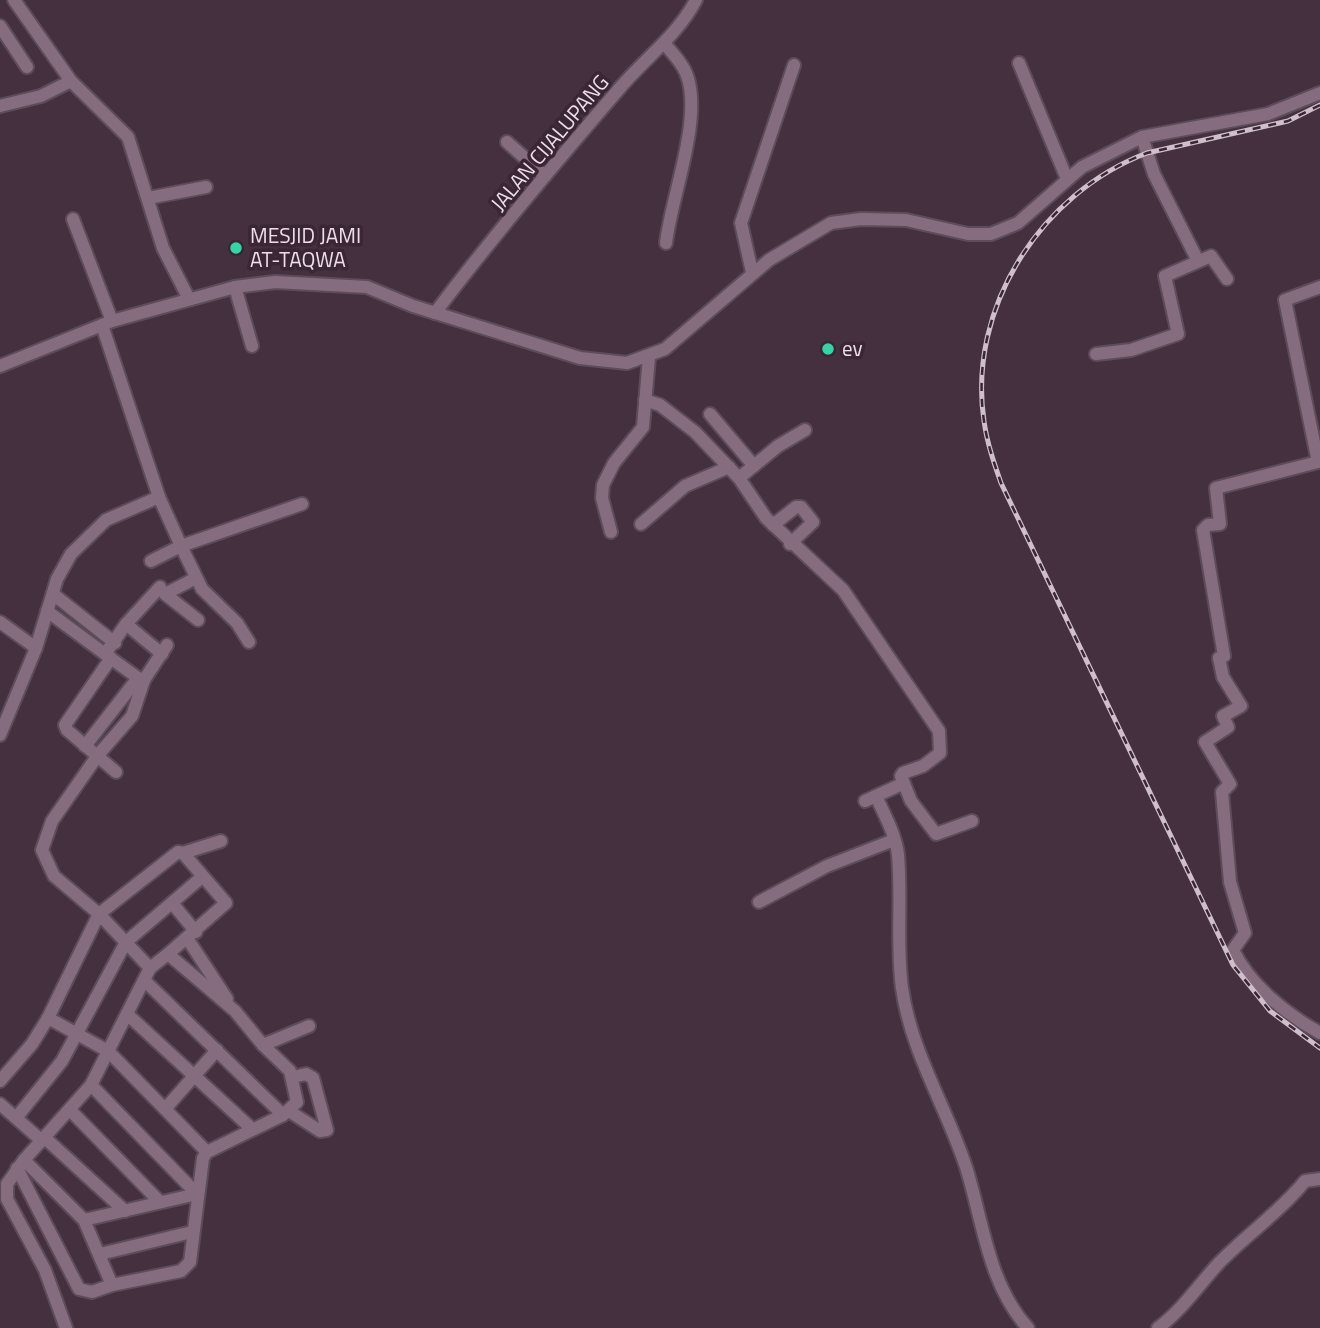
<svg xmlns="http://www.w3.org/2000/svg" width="1320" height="1328" font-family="'Titillium Web',sans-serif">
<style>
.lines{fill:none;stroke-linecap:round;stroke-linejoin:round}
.minor-casing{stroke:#5d4c59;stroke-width:16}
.minor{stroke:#856d7f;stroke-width:12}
.rail-casing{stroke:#cebfca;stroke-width:5}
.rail{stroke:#3b2636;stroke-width:2.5;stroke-dasharray:8;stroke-linecap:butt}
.poi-dot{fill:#33d4a8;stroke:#3b2636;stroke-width:2.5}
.labels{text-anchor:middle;stroke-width:7;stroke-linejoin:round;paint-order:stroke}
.street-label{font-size:21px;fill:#eddfe9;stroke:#3b2636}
.poi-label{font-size:21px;fill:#eddfe9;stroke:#3b2636;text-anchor:start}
</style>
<rect width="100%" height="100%" fill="#453040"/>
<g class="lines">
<defs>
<g id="minor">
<polyline points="14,0 71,81 128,137 163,248 189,299"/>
<polyline points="0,26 27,67"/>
<path d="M664,43C672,53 681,61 686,73C704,116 671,197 666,243"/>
<polyline points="1019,63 1067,179"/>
<polyline points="0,106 41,96 71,81"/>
<polyline points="1142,137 1154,174 1198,261"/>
<polyline points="507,142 545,176"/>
<polyline points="148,198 206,187"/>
<polyline points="73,219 112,321"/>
<polyline points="752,272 741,223 794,65"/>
<polyline points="235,287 252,346"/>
<path d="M1320,287L1285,300L1318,462L1216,488L1220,524L1208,525L1203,530L1224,656L1219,658L1223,677L1241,706L1223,716L1228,727L1205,742L1230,784L1222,792L1230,882L1245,933L1233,950C1250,985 1286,1014 1320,1033"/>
<path d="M435,313C493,236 556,162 619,89C645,58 677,36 696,0"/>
<polyline points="102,325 159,497 181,546 302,504"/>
<polyline points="1096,354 1131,350 1178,334 1165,276 1211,256 1227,279"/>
<polyline points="0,366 112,321 235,287 275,282 367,287 413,306 580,358 627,363 665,349 769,260 831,223 861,219 906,220 968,234 991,234 1018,223 1082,167 1142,137 1268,114 1320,93"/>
<polyline points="645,400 660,405 695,432 739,478 766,518 843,590 939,731 940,753 923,766 903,773 901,776 911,801 936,834 972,821"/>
<polyline points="710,414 754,466"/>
<polyline points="739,478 778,446 805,430"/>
<polyline points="641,524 685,486 729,467"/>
<polyline points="773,525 796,507 801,507 813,522 790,544"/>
<polyline points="611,532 602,498 603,485 614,463 643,427 649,357"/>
<polyline points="151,561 181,546 202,589 237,623 249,642"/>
<polyline points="196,578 165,594 198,620"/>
<polyline points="53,594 115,643"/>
<polyline points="47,611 105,654 126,624 160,587"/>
<polyline points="0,622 36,648"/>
<polyline points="126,624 162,654"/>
<polyline points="111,658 65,725 67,730 116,772"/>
<polyline points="144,680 167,645"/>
<polyline points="0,735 36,648 57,579 71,554 106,520 159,497"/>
<polyline points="85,746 138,678 105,654"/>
<path d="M876,796C884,814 896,835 898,855C902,899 896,944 902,988C911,1052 946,1106 966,1167C983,1221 988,1284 1028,1328"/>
<polyline points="865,801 902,784"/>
<polyline points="183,853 221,841"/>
<polyline points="759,902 827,866 894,840"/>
<polyline points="172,903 196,932"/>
<polyline points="187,938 227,999"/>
<polyline points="168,954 226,903 183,853 178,852 99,914 48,1018 108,1051 207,1152"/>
<polyline points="150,968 168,954 235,1011 263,1045 309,1026"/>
<polyline points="144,980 283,1115"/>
<polyline points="127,1014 251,1128"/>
<polyline points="0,1081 32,1044 48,1018"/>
<polyline points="91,1085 197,1194"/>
<polyline points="0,1104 16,1118"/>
<polyline points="165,1109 217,1050"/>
<polyline points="70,1110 160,1202"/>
<polyline points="289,1111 320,1131 327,1130 313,1078 306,1074 293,1077"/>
<polyline points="45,1138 125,1211"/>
<polyline points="42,1141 16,1118 62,1061 126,942 202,877"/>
<polyline points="24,1160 84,1220 112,1285"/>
<polyline points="17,1168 79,1289 92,1292 112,1285 181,1271 190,1262 203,1158 207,1152 283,1115 297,1102 290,1071 263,1045"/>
<polyline points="84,1220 197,1194"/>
<polyline points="100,1254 192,1232"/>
<polyline points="66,1328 45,1270 7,1199 7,1184 24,1160 91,1085 150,968 99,914 54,876 42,850 52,821 98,755 132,716 144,680 138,678"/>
<path d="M1158,1328C1182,1310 1198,1286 1218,1264C1246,1235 1280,1212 1305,1181L1320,1179"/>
</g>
</defs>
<!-- minor casing -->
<use href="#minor" class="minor-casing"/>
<!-- minor -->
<use href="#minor" class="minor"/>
<defs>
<path id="rail" d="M1320,105L1288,121L1147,153C1041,193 967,308 984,421C987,443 994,463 1001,483L1233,965L1270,1011L1320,1048"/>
</defs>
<!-- rail casing -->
<use href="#rail" class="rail-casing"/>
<!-- rail -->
<use href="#rail" class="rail"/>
</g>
<!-- markers -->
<g class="poi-dot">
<circle cx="236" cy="248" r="7"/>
<circle cx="828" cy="349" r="7"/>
</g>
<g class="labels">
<!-- street labels -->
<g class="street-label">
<text transform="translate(550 143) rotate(-50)" y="7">JALAN CIJALUPANG</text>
</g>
<!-- poi labels -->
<g class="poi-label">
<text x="250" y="243">MESJID JAMI<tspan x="250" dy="24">AT-TAQWA</tspan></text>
<text x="842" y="356">ev</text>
</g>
</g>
</svg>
